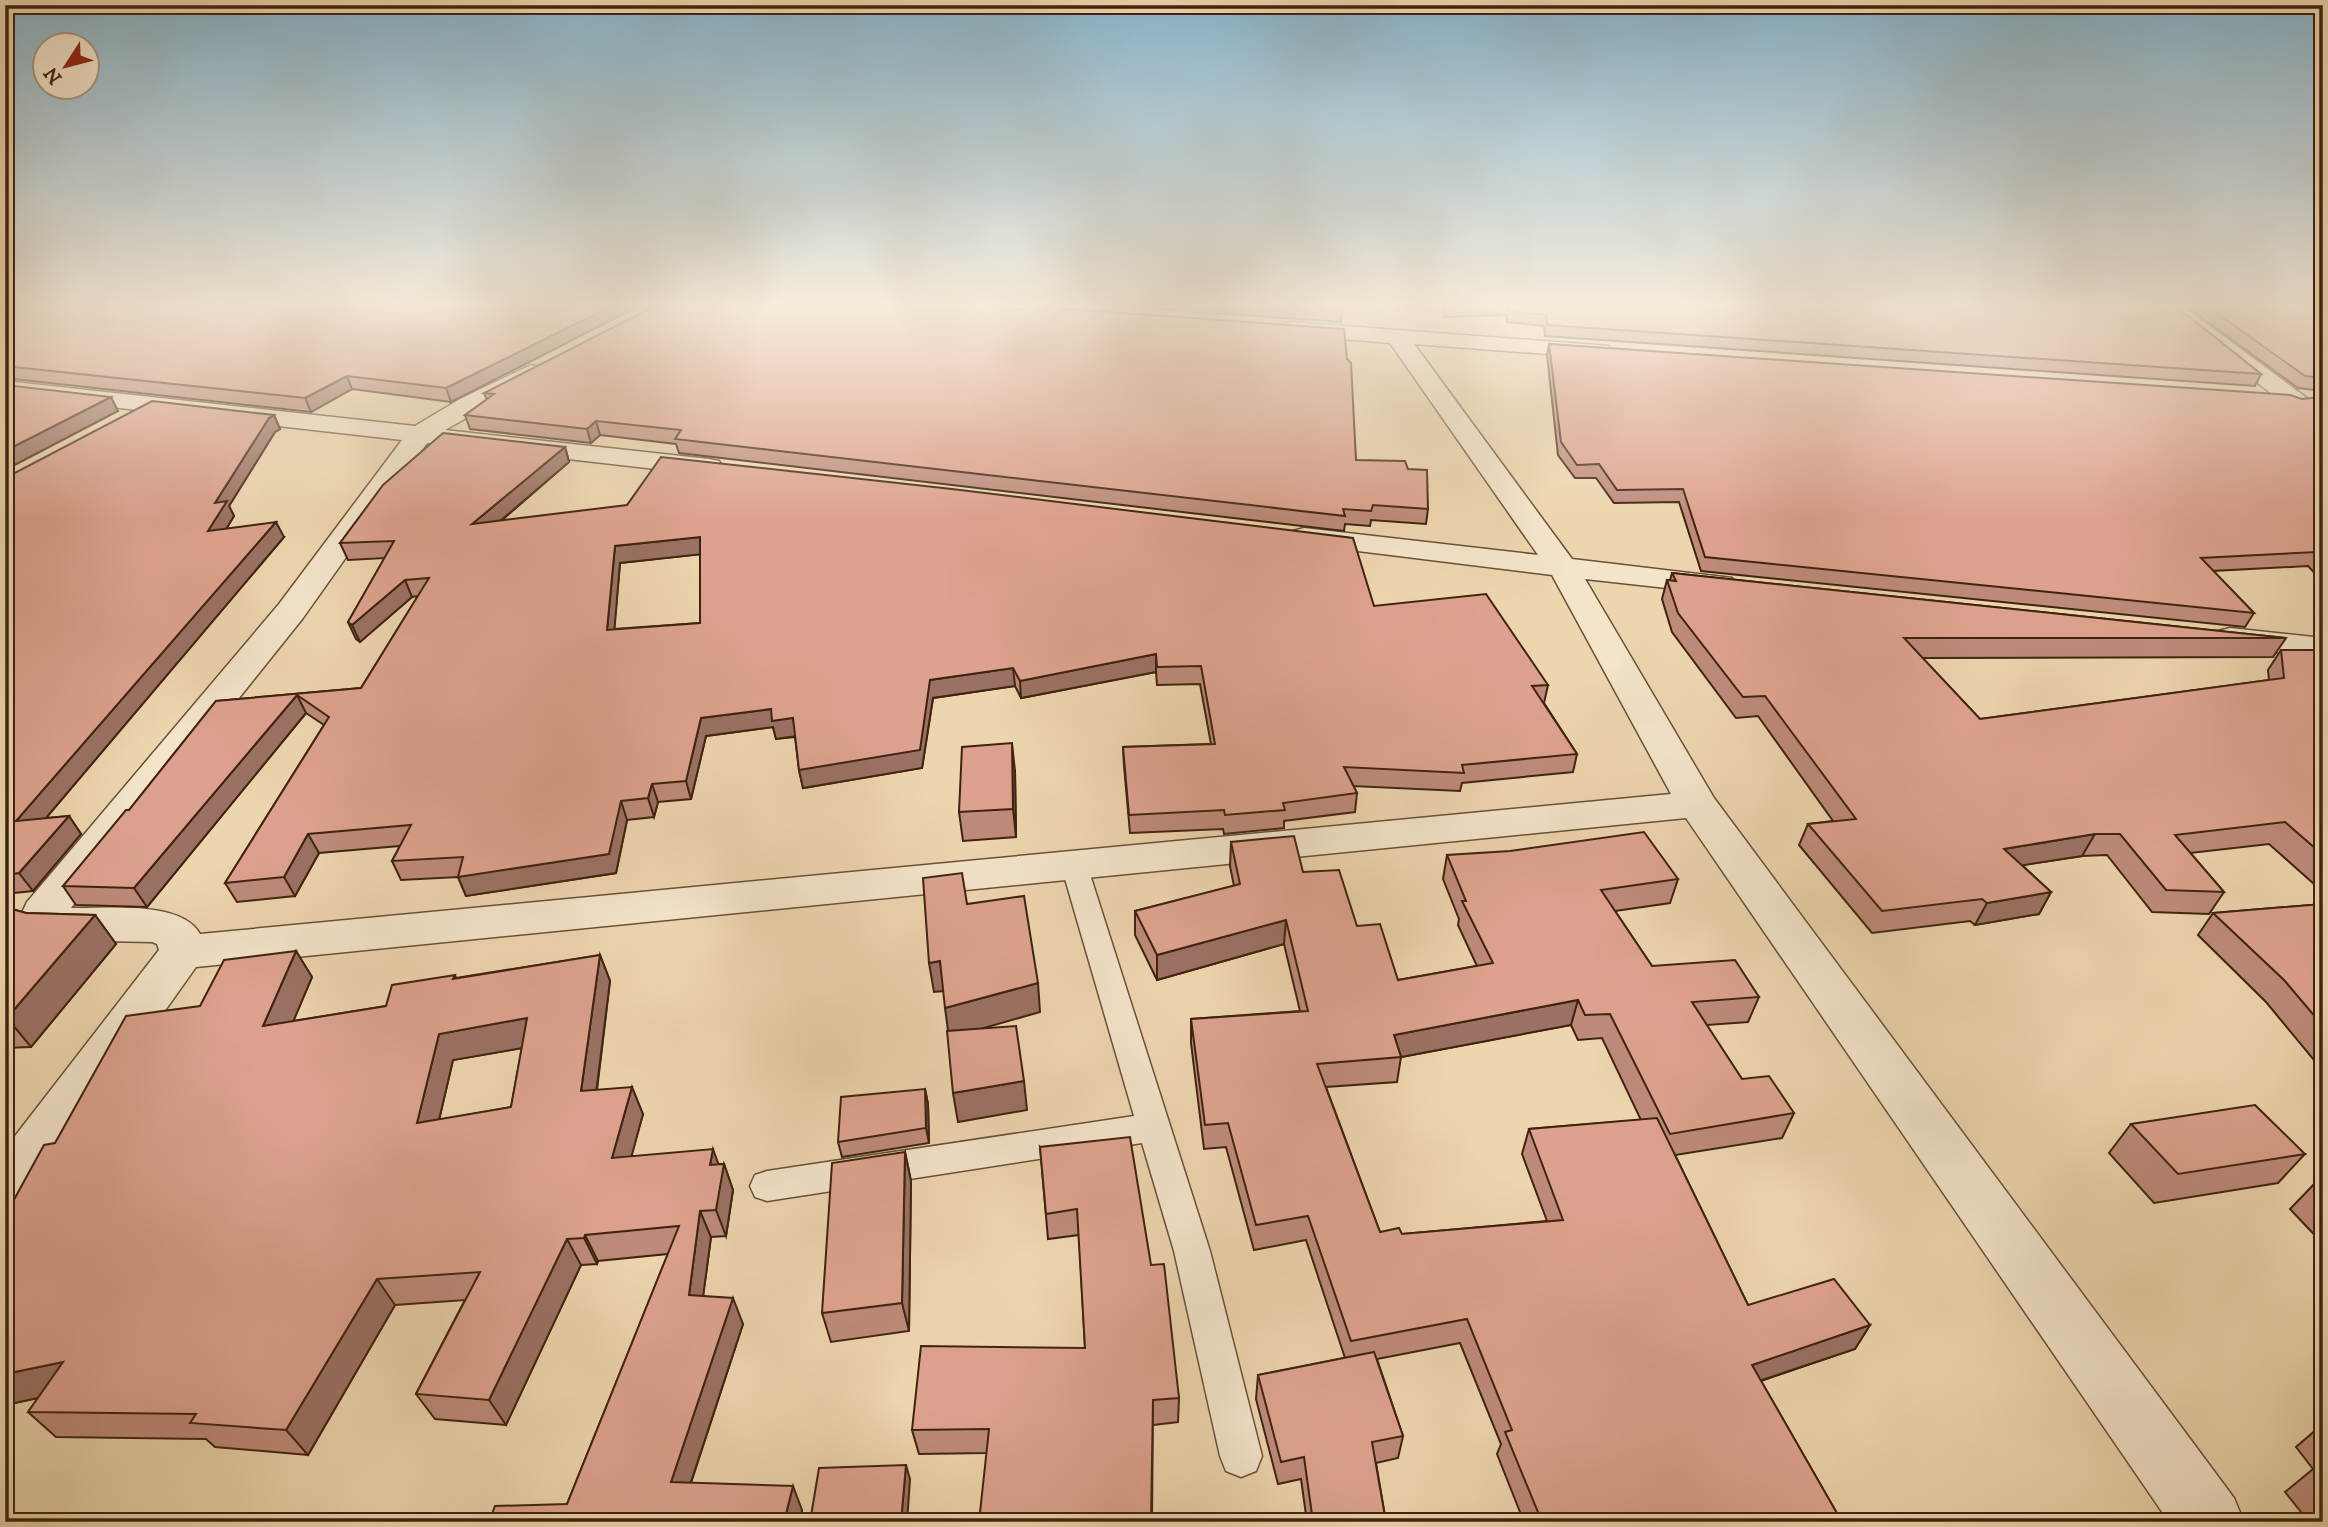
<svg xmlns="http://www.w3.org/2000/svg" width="2328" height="1527" font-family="'IM FELL DW Pica',serif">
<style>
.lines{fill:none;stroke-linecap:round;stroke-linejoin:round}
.lane-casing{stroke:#6a5037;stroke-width:3}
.street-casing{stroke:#6a5037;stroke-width:3}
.lane{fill:#f3e4ca;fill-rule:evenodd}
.street{fill:#f3e4ca;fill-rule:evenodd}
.wall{fill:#be8b7b;stroke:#3f230f;stroke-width:2;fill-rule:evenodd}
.shaded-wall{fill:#9b7164;stroke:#3f230f;stroke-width:2}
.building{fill:#dda28f;stroke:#3f230f;stroke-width:2;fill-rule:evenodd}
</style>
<rect width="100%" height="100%" fill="#edd5ae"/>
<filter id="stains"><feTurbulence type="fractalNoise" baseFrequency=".00286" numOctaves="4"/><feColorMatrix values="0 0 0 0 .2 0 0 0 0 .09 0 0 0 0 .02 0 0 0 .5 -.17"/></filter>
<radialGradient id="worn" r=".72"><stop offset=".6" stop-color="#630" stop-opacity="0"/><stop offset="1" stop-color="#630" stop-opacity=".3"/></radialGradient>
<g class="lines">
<defs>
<polygon id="lane" points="1074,856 1084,859 1087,865 1210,1251 1262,1456 1256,1471 1241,1477 1226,1471 1220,1456 1174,1251 1142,1143 767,1201 755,1197 750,1186 755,1175 767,1171 1134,1116 1061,865 1064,859"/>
<g id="street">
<path d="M1020,304L1095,308L1102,310L1106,314L1102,318C1076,325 1048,316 1023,308Z"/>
<polygon points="2157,304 2180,304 2323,410 2323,430 2314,427"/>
<path d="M1291,322L1609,346L1612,351L1609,356L1601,358L1414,344L1572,559L1732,578L1737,585L1732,592L1721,594L1585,579L1714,798L2234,1498L2244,1522H2169L1686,818L196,967L24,1209L5,1216V1149L159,950L157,944L152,942L49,940L24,932L18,921L27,902L279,604L402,440L5,395V381L415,426L460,399L531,365L539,367L543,372L539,377L445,430L709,459L719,461L723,467L719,473L709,475L427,443L303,618L71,908C106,909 181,900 200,934L1671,794L1552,575L1293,543L1289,537L1293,531L1304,528L1538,555L1390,343L1283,334L1280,329L1283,324Z"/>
<polygon points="2230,628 2323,638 2323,658 2218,645 2213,638 2218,631"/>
</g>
</defs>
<!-- lane casing -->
<use href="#lane" class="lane-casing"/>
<!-- street casing -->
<use href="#street" class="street-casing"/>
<!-- lane -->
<use href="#lane" class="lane"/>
<!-- street -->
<use href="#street" class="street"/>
</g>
<!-- wall -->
<g class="wall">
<polygon points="5,304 642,304 451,402 352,389 311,412 5,378"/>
<polygon points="1089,304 1341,304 1342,310 1341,322"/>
<polygon points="1445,304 2173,304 2261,374 2255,386 1545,336 1544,326 1506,322 1507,315 1444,317"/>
<polygon points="2183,304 2323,304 2323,391 2298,388"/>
<polygon points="1025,306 1356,460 1408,469 1428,509 1426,524 1371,520 1370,526 1345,524 1344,531 679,453 676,444 600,435 591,443 470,429 465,415 487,400 484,393 1025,309"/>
<polygon points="1549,344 2302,399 2323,397 2323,582 2308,566 2213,571 2254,613 2245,627 1701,571 1679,502 1614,503 1596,478 1575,478 1558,455 1547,355"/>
<polygon points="274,415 280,429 275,432 229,506 234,516 226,529 284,537 46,818 69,816 81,834 33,891 5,894 5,478"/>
<path d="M565,447L569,462L501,521L1374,606L1548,685L1544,703L1577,754L1573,772L1462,783L1460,791L1353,786L1357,793L1355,812L1284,821V828L1224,834L1223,829L1130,833L1124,766L1123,747L1211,744L1200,684L1157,685L1156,672L1021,698L1015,686L933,698L922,768L803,788L799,770L795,737L776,739L773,727L706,736L691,799L658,802L654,817L627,820L616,873L466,896L458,877L401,880L392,861L400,846L319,853L295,896L237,902L225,883L324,725L306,713L147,907L76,905L63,886L129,810L216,701L361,688L418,596L412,597L360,642L356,639L348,622L385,558L348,560L340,543ZM700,554V623L614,629L620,563Z"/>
<polygon points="1672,573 2286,638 2273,657 1922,658 1980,719 2269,680 2268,670 2281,650 2323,650 2323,892 2269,844 2190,853 2224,892 2209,914 2152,912 2107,855 2082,856 2022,865 2051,892 2039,914 1975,925 1970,921 1872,933 1799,845 1808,824 1833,821 1758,716 1736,718 1672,632 1662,599 1667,580 1670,580"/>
<polygon points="1015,771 1016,837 963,841 959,812"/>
<path d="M1231,842L1303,872L1357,926L1398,980L1477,966L1458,925L1459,919L1443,879L1447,855L1678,879L1670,903L1615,911L1652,966L1759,997L1748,1022L1706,1025L1742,1079L1794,1113L1782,1138L1675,1155L1748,1305L1870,1325L1855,1349L1761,1381L1842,1522H1524L1497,1454L1501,1444L1460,1343L1377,1359L1403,1436L1398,1458L1376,1463L1386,1522H1307L1301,1479L1278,1484L1256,1399L1258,1375L1345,1358L1306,1240L1254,1250L1226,1147L1204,1149L1191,1043V1019L1300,1011L1284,944L1157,980L1135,935V911L1234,886L1230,866ZM1571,1025L1578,1040L1602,1038L1641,1120L1529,1129L1522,1154L1547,1221L1402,1234L1380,1232L1326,1087L1397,1082L1401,1057Z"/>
<polygon points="2323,904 2323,1071 2266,1002 2198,935 2213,913"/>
<polygon points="5,907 26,913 95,915 116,944 31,1047 5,1048"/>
<path d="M296,951L312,977L293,1021L386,1006L455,975L456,978L600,955L610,981L597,1090L643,1114L631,1156L718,1164H724L733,1190L726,1236L711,1237L703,1296L743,1324L691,1483L802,1510L800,1522H489L567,1504L668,1254L598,1261L597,1264L581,1265L506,1425L435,1419L416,1394L465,1300L395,1305L308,1455L215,1447L206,1439L56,1437L28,1412L38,1398L5,1405V1216L55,1143L200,1006ZM522,1048L511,1107L439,1120L453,1060Z"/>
<polygon points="925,1089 928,1104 929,1143 842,1157 838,1142"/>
<polygon points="2131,1124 2305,1154 2278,1183 2154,1203 2109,1153"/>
<polygon points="1040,1147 1151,1265 1179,1398 1178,1422 1153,1425 986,1453 919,1454 912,1430 1085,1348 1079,1235 1048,1239"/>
<polygon points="905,1152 911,1181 909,1331 831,1342 822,1313"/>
<polygon points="2323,1179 2323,1244 2290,1209 2318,1180"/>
<polygon points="2323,1424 2323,1522 2309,1522 2285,1492 2313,1469 2296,1447"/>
</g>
<!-- shaded-wall -->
<g class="shaded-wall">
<polygon points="616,304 642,304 451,402 446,388"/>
<polygon points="347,376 352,389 311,412 305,398"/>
<polygon points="111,397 118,411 5,470 5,451"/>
<polygon points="274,415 280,429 275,432 229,506 234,516 216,546 208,531 215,503 269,418"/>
<polygon points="596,421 600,435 591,443 587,429"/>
<polygon points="565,447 569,462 478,540 472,524"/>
<polygon points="276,522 284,537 29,838 16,821"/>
<polygon points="700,537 704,554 620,563 613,647 607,630 615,546"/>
<polygon points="405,580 412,597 360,642 352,625"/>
<polygon points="1156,654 1156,672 1021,698 1020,681"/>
<polygon points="1013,668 1015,686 933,698 922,768 803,788 799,770 930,680"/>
<polygon points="297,695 306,713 147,907 134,888"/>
<polygon points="771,709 793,718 797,736 776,739 773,727 706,736 691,799 686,781 701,718"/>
<polygon points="1012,743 1015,771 1016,837 1013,809"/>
<polygon points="652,784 658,802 654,817 648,798"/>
<polygon points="621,801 627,820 616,873 466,896 458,877"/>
<polygon points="69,816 81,834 33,891 19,873"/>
<polygon points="308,834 319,853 295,896 284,877"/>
<polygon points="2095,834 2082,856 1992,870 2004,849"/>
<polygon points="2051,892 2039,914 1975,925 1987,903"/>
<polygon points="95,915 116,944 31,1047 7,1018"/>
<polygon points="1286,920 1284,944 1157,980 1157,955"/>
<polygon points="296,951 312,977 280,1053 263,1026"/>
<polygon points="600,955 610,981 593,1118 581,1091"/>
<polygon points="940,961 944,991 934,992 929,963"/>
<polygon points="1038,983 1040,1012 949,1038 945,1008"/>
<polygon points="1578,1000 1571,1025 1401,1057 1394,1035"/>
<polygon points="527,1018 540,1045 453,1060 432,1150 417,1123 439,1034"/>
<polygon points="1024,1081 1027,1110 958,1122 953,1093"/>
<polygon points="632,1087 643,1114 624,1184 612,1158"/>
<polygon points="925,1089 928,1104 929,1143 926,1128"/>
<polygon points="713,1149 722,1174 724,1164 733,1190 726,1236 716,1210 710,1165"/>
<polygon points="905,1152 911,1181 909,1331 902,1303"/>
<polygon points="700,1211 711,1237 700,1320 689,1295"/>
<polygon points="585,1235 598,1261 597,1264 584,1238"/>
<polygon points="567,1239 581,1265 506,1425 489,1400"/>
<polygon points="377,1279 395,1305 308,1455 286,1430"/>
<polygon points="733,1298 743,1324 683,1506 671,1482"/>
<polygon points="1870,1325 1855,1349 1738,1388 1752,1365"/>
<polygon points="63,1362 90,1387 5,1405 5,1374"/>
<polygon points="1153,1400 1152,1522 1151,1522"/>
<polygon points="906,1465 910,1479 907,1522 901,1522"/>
<polygon points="793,1486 802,1510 800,1522 784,1522"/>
</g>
<!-- building -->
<g class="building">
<polygon points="5,304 616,304 446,388 347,376 305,398 5,366"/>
<polygon points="659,304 960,304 1031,310 1025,306 1344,329 1347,359 1351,363 1356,460 1405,461 1408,469 1427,470 1428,509 1373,505 1371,511 1343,509 1345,516 675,439 681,430 596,421 587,429 465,415 494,394 484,393"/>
<polygon points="1246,304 1341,304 1342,310"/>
<polygon points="1445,304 2173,304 2261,374 1547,325 1546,315 1507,311 1509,304 1445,305"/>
<polygon points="2204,304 2323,304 2323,378 2305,376"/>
<polygon points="1549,344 2290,395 2302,399 2323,397 2323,558 2317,552 2201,558 2254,613 1705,557 1683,489 1617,490 1599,464 1577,465 1561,442"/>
<polygon points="5,385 111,397 5,451"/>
<polygon points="152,401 274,415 269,418 215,503 227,501 208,531 276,522 16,821 69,816 19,873 5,875 5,478"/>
<path d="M443,433L565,447L472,524L627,505L661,457L952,489L1353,538L1374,606L1486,594L1548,685L1532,686L1577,754L1462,765L1464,773L1344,767L1357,793L1283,803L1285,810L1225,815L1224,810L1129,815L1123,747L1215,744L1201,666L1157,667L1156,654L1020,681L1013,668L930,680L920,750L799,770L793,718L772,721L771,709L701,718L686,781L652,784L648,798L621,801L609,854L458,877L463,857L392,861L411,825L308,834L284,877L225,883L329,717L297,695L134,888L63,886L126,810H129L216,701L361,688L429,578L405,580L352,625L348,622L394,541L340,543L383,485ZM700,537V623L607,630L615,546Z"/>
<polygon points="1672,573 2286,638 1904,638 1980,719 2284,678 2281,650 2323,650 2323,855 2285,822 2175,835 2224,892 2166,890 2120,834 2095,834 2004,849 2051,892 1987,903 1982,899 1882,911 1808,824 1856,819 1765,696 1743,697 1678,613 1667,580 1676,581"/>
<polygon points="1012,743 1013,809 959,812 962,747"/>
<polygon points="1644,832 1678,879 1601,890 1652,966 1735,960 1759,997 1692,1002 1742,1079 1769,1076 1794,1113 1670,1134 1610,1014 1585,1015 1578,1000 1394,1035 1401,1057 1317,1064 1380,1232 1399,1228 1402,1234 1563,1220 1529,1129 1657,1118 1748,1305 1834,1279 1870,1325 1752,1365 1842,1522 1542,1522 1505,1432 1512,1430 1467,1319 1351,1341 1308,1216 1256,1225 1228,1123 1205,1125 1191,1019 1308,1011 1286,920 1157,955 1135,911 1240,884 1231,842 1294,836 1303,872 1339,870 1357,926 1380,924 1398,980 1493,963 1462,901 1466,901 1447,855 1510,851"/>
<polygon points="962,873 967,904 1024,896 1038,983 945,1008 940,961 929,963 923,878"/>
<polygon points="2323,904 2323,1026 2284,980 2213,913"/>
<polygon points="5,907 26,913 95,915 7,1018 5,1018"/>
<path d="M296,951L263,1026L386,1006L392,985L455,975L453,979L600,955L581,1091L632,1087L612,1158L713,1149L710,1165L724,1164L716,1210L700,1211L689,1295L733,1298L671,1482L793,1486L784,1522H489L495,1506L567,1504L679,1226L585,1235L584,1238L567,1239L489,1400L416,1394L480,1272L377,1279L286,1430L190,1423L196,1414L28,1412L63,1362L5,1374V1216L44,1145L55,1143L126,1016L200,1006L224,960ZM527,1018L511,1107L417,1123L439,1034Z"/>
<polygon points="1016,1026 1024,1081 953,1093 947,1031"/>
<polygon points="925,1089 926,1128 838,1142 841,1097"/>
<polygon points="2255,1105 2305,1154 2178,1174 2131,1124"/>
<polygon points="1130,1137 1151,1265 1164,1264 1179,1398 1153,1400 1151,1522 979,1522 989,1429 912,1430 921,1346 1085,1348 1077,1209 1046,1214 1040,1147"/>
<polygon points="905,1152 902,1303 822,1313 832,1163"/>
<polygon points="1374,1352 1403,1436 1372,1442 1386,1522 1313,1522 1304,1457 1281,1462 1258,1375"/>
<polygon points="906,1465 901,1522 810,1522 819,1468"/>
<polygon points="2323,1465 2323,1475 2315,1467"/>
</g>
<!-- sky -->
<linearGradient id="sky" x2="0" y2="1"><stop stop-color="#89b6ce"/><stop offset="0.59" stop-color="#f7ecdb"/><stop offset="1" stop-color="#f7ecdb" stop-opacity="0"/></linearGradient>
<rect width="2328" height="518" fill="url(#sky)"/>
<!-- margin -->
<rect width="2328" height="1527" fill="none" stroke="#edd5ae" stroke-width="28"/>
<rect x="7" y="7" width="2314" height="1513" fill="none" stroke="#3f230f" stroke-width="3.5"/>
<rect x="14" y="14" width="2300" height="1499" fill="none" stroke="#3f230f" stroke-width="2"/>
<!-- north arrow -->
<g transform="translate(66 66) rotate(234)"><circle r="33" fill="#f3e4ca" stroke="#ab977f" stroke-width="2"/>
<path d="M0-5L12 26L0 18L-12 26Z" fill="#8f2418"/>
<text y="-10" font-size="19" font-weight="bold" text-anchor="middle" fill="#3f230f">N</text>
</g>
<rect width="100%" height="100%" filter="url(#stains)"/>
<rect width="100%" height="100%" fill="url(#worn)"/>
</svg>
